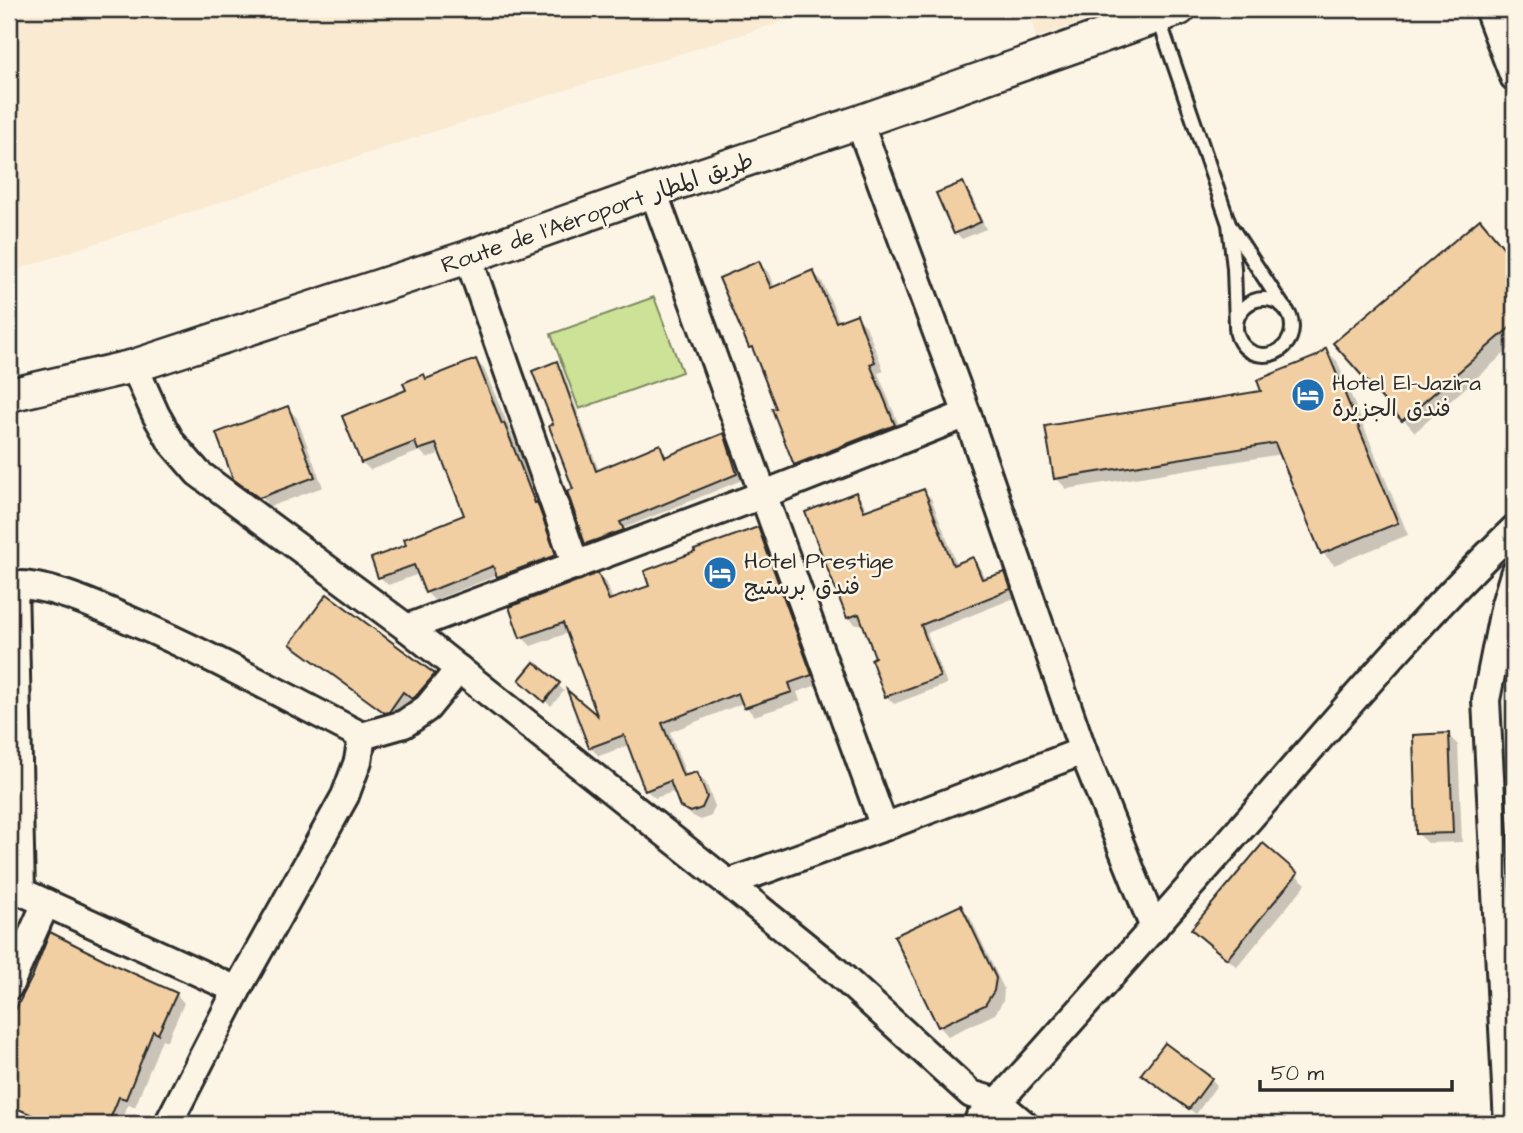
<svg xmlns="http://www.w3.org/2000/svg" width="1523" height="1133" font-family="'Architects Daughter','Playpen Sans Arabic',sans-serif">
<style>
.built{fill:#f9ead1}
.green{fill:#cce297;stroke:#7c8661;stroke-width:2}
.shadow{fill:#0003}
.building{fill:#f1cfa2;stroke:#2b2b2b;stroke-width:2}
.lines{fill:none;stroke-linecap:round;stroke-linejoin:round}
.service-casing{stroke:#2b2b2b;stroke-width:18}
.minor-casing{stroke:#2b2b2b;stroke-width:32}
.tertiary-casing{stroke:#2b2b2b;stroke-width:37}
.service{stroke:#fcf5e5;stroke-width:12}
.minor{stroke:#fcf5e5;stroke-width:26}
.tertiary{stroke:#fcf5e5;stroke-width:32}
.labels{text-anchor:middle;stroke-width:5;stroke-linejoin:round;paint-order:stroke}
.street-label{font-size:23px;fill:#2b2b2b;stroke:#fcf5e5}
.poi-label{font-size:23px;fill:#2b2b2b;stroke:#fcf5e5;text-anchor:start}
</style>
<rect width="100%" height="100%" fill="#fcf5e5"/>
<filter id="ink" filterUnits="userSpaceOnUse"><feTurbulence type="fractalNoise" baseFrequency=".0143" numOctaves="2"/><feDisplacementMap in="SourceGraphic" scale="14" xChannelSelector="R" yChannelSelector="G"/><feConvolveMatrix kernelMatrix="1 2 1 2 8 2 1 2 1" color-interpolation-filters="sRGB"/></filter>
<g filter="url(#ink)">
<!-- built -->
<g class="built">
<polygon points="9,9 822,9 426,134 9,272"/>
<polygon points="1028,9 1121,9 1036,38"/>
</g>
<!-- green -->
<polygon class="green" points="654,297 682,372 579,409 551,334"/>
<!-- shadow -->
<g class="shadow">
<polygon points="963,184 969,190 986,229 962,239 956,233"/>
<polygon points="1491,233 1514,260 1514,345 1415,432 1335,343"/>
<polygon points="759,263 768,272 775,288 813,272 822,281 840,323 856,316 866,326 884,371 878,373 903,435 805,474 795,464 779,409 757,354 750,347"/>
<polygon points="1326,350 1337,361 1408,535 1334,565 1323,553 1282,454 1067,489 1056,478 1264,392"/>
<polygon points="476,361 484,369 545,512 563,564 507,585 498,575 434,600 426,592 419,574 388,585 380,577 408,546 467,516 442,453 427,458 420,451 370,470 362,462 409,391 427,380"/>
<polygon points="556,363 562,369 599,471 659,446 668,458 724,435 730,441 742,480 624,528 628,536 593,549 587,543 569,492 576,490 555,426"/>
<polygon points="288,408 297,418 323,487 269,507 265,504 267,502 240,482"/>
<polygon points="923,491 931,498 957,565 972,559 980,567 985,580 1004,574 1012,582 1017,597 927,633 947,684 894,704 886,696 877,658 864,623 856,625 848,617 856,494 863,502 867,512"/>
<polygon points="758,529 767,538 820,684 797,692 800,701 754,716 743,703 670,732 687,777 697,774 706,783 715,806 711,816 701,820 691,815 681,806 676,791 655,798 646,790 629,745 599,756 590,747 601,721 568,633 531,646 522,637 598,575 607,584 613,600 652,587"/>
<polygon points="302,652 434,675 442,684 422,707 413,700 396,721"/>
<polygon points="558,685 564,691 551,706 527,686"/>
<polygon points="1448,735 1458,745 1462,842 1428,843 1418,834"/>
<polygon points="1263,846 1306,884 1237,967 1203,938"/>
<polygon points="961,907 970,917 1004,989 1003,1001 995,1014 948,1036 939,1026"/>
<polygon points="116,968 176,994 184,1003 167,1041 162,1039 135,1107 128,1104 120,1124 60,1124 9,1103 9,1026 34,978"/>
<polygon points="1211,1079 1217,1085 1196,1114 1150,1080"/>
</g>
<!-- building -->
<g class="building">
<polygon points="963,182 981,222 954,234 936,193"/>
<polygon points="1480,219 1514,260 1514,324 1402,421 1333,343"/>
<polygon points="759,261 771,288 813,270 836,322 857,314 875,362 870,364 895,425 794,465 772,409 776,408 752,347 749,348 719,278"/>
<polygon points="1326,348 1398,523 1321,554 1275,443 1054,479 1045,426 1261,391 1257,380 1317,356"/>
<polygon points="476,359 502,424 504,423 535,503 537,502 556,555 497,577 493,566 425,593 414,565 378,578 371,558 406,545 404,539 464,515 436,444 418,450 415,442 361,463 342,416 406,390 403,383 424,374 426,379"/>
<polygon points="557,361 596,471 660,444 665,457 724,433 737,474 620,522 624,530 585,544 567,491 573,489 549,426 553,424 532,371"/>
<polygon points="288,406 315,477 259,498 233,479 216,433"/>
<polygon points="924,489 953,565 973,557 982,579 1005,572 1011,589 921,625 940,677 885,697 871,659 875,657 859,614 847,618 805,512 856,492 864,511"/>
<polygon points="758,527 812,675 789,683 792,692 744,708 738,693 662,723 683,776 697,772 707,797 702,808 691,812 680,807 670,781 645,791 624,735 589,748 567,690 597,715 563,623 520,638 509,607 598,573 609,600 649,586 644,571 695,552 694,550"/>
<polygon points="327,594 435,674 416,696 412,699 403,692 389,712 385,713 290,644"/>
<polygon points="534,662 560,683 544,702 519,680"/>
<polygon points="1449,733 1453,833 1416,834 1413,735"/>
<polygon points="1263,843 1298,873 1227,959 1191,929"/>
<polygon points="961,905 996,978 994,991 985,1005 938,1027 894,936"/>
<polygon points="50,932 117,966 177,993 158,1034 153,1031 126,1099 119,1097 108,1124 53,1124 9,1105 9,1022 32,977"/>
<polygon points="1165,1043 1212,1078 1189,1109 1141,1074"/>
</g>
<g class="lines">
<defs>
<g id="service">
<polyline points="1158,17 1229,224 1234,268 1236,325"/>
<polyline points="1231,227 1282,305"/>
<circle cx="1264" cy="327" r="28"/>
</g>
<g id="minor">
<polyline points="1488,9 1514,77"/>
<polyline points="859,122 967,414 1083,751 1154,928"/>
<polyline points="653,191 884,827"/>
<polyline points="468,257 576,566"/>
<polyline points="134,366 156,415 172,443 198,473 407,628 728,883 835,970 971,1094 998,1102 1024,1124"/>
<path d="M9,585C47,583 92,604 127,619C207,653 284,696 362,736"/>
<polyline points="14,585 21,892"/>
<polyline points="407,628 762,495 967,414"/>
<polyline points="728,883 884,827 1083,751"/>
<polyline points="9,886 237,990"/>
<polyline points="9,986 46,903"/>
<path d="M979,1119L998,1102C1087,1003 1175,904 1263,803C1344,710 1425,615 1514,529"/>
<polyline points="168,1124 237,990 345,796 358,761 362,736 404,724 427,708 459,669"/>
<polyline points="1508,1124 1486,700 1505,604 1514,574"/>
</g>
<polyline id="tertiary" points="9,395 134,366 468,257 653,191 859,122 1179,9"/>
</defs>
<!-- service casing -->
<use href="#service" class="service-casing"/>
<!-- minor casing -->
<use href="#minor" class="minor-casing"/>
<!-- tertiary casing -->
<use href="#tertiary" class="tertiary-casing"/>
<!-- service -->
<use href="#service" class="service"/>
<!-- minor -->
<use href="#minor" class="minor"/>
<!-- tertiary -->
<use href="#tertiary" class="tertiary"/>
</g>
</g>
<!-- icons -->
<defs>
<symbol id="hotel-disc" viewBox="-11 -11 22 22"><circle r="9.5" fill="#1f6fb2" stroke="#fcf5e5"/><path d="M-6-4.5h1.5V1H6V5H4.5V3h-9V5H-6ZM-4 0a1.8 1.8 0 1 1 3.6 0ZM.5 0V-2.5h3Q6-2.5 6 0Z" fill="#fff"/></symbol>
</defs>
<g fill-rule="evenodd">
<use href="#hotel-disc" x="1289" y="376" width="38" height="38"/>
<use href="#hotel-disc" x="701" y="554" width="38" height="38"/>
</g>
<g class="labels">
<!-- street labels -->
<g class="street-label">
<text transform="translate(597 212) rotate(-19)" y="8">Route de l'Aéroport طريق المطار</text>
</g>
<!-- poi labels -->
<g class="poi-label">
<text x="1332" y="390">Hotel El-Jazira<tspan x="1332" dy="26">فندق الجزيرة</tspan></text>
<text x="744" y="568">Hotel Prestige<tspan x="744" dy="26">فندق برستيج</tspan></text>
</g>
</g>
<!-- margin -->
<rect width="1523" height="1133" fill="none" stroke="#fcf5e5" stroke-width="35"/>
<rect x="18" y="18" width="1488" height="1098" fill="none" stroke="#2b2b2b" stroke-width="2.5" filter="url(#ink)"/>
<!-- scale -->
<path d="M1260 1080v10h192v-10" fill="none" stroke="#2b2b2b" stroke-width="3.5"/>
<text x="1271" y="1080" font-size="21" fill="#2b2b2b" stroke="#fcf5e5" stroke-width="5" paint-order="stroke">50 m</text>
</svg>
